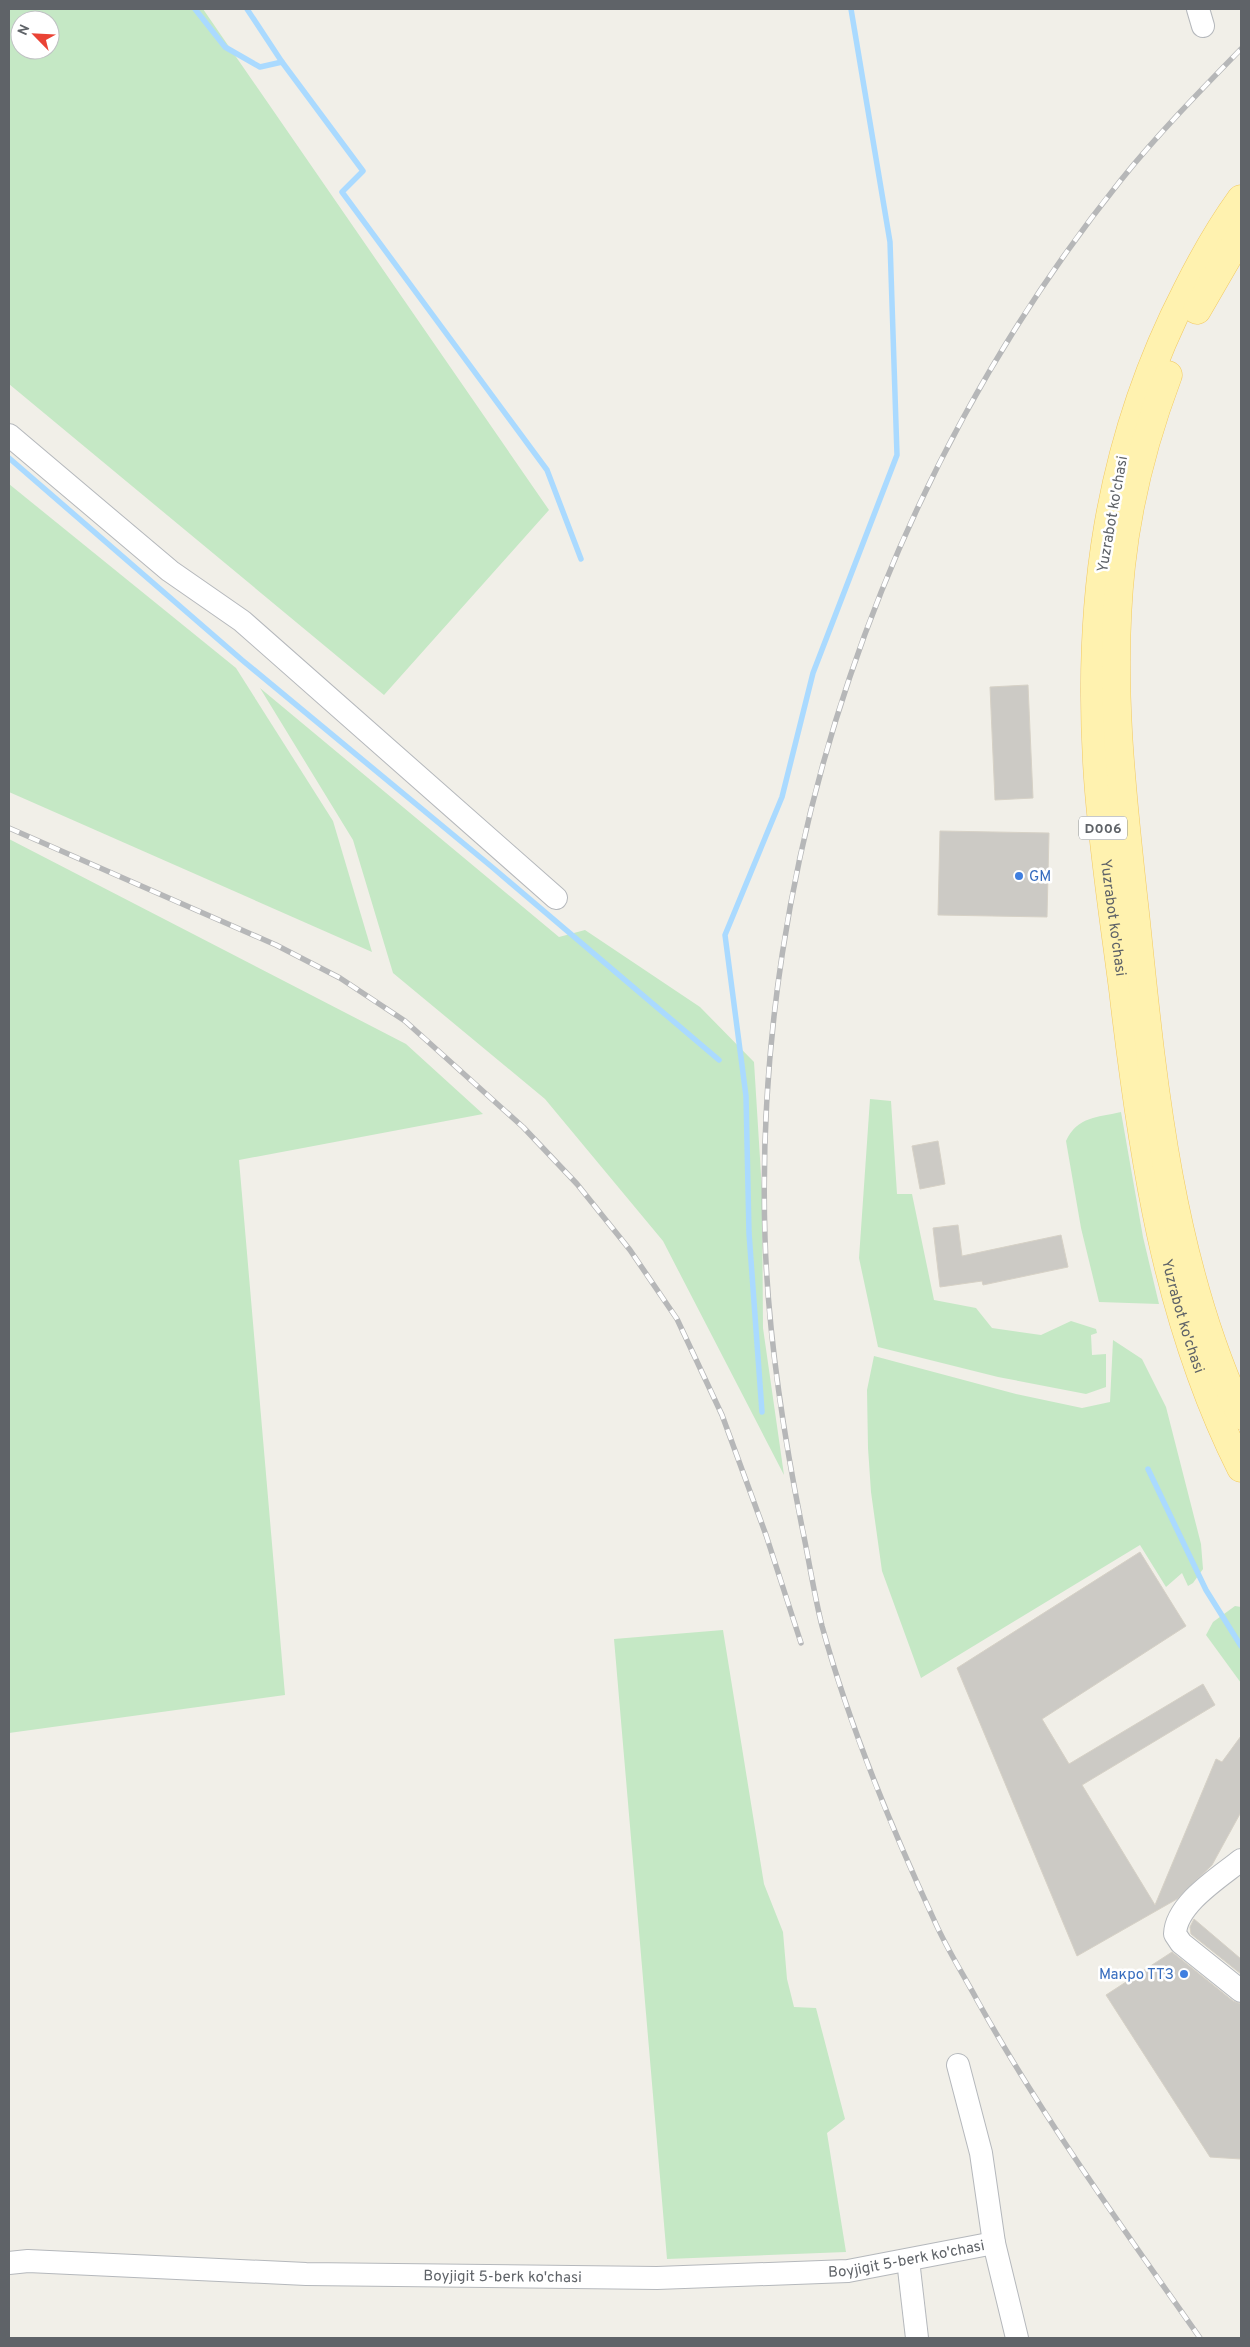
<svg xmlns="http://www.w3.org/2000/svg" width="1250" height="2347" font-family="Overpass,sans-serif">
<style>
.green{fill:#c5e8c5;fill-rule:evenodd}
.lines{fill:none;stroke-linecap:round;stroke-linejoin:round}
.stream{stroke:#aadaff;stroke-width:5.5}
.building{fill:#cccac5;stroke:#d6d1c6}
.minor-casing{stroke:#b5b8bc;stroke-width:24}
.major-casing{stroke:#f2c960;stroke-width:29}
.minor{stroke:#fff;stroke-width:22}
.major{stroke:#fff2af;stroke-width:28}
.rail-casing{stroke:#b6b7b8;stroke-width:5.5}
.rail{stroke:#fff;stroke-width:4;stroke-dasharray:11;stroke-linecap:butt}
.shop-dot{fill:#3f7fe0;stroke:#fff;stroke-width:2}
.labels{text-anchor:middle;stroke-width:5;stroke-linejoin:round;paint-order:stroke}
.shield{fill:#fff;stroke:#8f9295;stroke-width:1}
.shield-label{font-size:14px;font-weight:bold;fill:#5f6368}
.street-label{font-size:15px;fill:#5f6368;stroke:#fff}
.shop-label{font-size:15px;fill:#366cbe;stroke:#fff;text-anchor:start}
</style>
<rect width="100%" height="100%" fill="#f1efe8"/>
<!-- green -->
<g class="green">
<path d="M9,9H203L549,510L384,695L9,384ZM20,20H50V50H20Z"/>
<polygon points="9,484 236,668 333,821 372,952 9,792"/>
<polygon points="260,688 559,937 585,930 700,1007 754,1062 762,1191 763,1328 784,1475 663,1241 545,1099 393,973 353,840"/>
<polygon points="9,839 406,1044 483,1114 239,1160 285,1695 9,1733"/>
<polygon points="870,1099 891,1101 897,1194 912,1194 934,1300 976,1308 992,1328 1041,1335 1071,1321 1096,1329 1097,1333 1091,1335 1092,1355 1106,1354 1106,1387 1086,1394 998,1377 878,1347 859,1258"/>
<path d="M1121,1112L1143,1237L1159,1304L1099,1302L1081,1228L1066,1141C1078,1116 1096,1118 1121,1112Z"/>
<polygon points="1113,1340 1142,1359 1166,1407 1201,1544 1203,1569 1193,1583 1188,1586 1182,1573 1166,1587 1140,1545 921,1678 882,1571 871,1492 868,1448 867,1390 874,1356 1016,1394 1082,1408 1110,1402"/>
<polygon points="1235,1606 1241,1607 1241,1683 1206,1635 1213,1622"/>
<polygon points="723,1630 764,1884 783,1932 787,1979 794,2007 816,2008 845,2119 827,2133 846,2252 667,2259 614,1639"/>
</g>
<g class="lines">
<!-- stream -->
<g class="stream">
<polyline points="195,9 225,47 260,67 282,62"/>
<polyline points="247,9 282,62 363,171 342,192 547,470 581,559"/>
<polyline points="9,458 242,660 492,867 719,1060"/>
<polyline points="762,1412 749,1233 746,1096 725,935 782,797 813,673 897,455 890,242 851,9"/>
<polyline points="1148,1469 1206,1590 1241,1646"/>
</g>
</g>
<!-- building -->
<g class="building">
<polygon points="1028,685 1033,798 995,800 990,687"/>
<polygon points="940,831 1049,833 1047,917 938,915"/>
<polygon points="938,1141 945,1184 920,1189 912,1146"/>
<polygon points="958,1225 962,1256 1061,1235 1068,1267 983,1285 982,1281 940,1287 933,1228"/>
<polygon points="1140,1552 1186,1626 1042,1719 1069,1764 1203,1684 1215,1705 1082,1785 1155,1905 1216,1759 1222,1762 1241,1736 1241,1812 1212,1865 1177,1899 1077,1956 957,1668"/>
<polygon points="1194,1919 1241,1959 1241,1974 1191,1934 1190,1927"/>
<polygon points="1172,1952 1233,2001 1241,2004 1241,2159 1210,2157 1106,1995"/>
</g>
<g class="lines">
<defs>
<g id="minor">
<polyline points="1198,9 1203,26"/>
<polyline points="9,435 170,571 242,621 556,898"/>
<path d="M1241,1860C1220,1877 1176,1904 1175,1934L1181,1943L1241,1991"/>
<polyline points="958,2065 981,2153 994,2243 1017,2338"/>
<polyline points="908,2260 917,2338"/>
<path id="s1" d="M9,2263L28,2261L306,2274L657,2278L848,2271L994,2243"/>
</g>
<g id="major">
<path id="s2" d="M1241,199C1220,228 1203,258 1187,290C1107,445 1086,605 1098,778C1103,849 1114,919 1123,989C1142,1153 1166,1319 1241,1468"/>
<polyline points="1197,310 1241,234"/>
<path d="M1168,375C1145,436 1128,500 1121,566C1108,684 1123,804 1136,922C1153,1087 1170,1262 1241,1415"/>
</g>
</defs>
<!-- minor casing -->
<use href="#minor" class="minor-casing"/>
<!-- major casing -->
<use href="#major" class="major-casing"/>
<!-- minor -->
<use href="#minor" class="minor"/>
<!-- major -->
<use href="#major" class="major"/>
<defs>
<g id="rail">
<polyline points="9,828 276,945 340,978 405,1021 523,1127 577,1184 630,1250 677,1319 722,1415 766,1535 801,1643"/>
<path d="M1200,2338C1122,2227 1043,2118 977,2000C963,1974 947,1949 935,1922C891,1827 850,1728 822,1626C814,1594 809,1560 802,1527C783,1432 768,1336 765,1238C753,858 884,476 1121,180C1158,134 1200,91 1241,49"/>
</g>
</defs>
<!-- rail casing -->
<use href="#rail" class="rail-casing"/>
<!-- rail -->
<use href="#rail" class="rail"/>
</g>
<!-- markers -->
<g class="shop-dot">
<circle cx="1019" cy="876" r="5"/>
<circle cx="1184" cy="1974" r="5"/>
</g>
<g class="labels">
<!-- shield labels -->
<rect class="shield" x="1079" y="816.5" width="48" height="23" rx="4"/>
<g class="shield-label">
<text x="1103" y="833">D006</text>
</g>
<!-- street labels -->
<g class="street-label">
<text transform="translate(1112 514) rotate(-80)" y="5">Yuzrabot ko'chasi</text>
<text dy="5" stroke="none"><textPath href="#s2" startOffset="749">Yuzrabot ko'chasi</textPath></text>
<text dy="5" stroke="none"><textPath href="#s2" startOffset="1154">Yuzrabot ko'chasi</textPath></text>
<text dy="5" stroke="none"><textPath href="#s1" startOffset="899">Boyjigit 5-berk ko'chasi</textPath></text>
<text dy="5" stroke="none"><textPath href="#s1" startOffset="494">Boyjigit 5-berk ko'chasi</textPath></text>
</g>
<!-- shop labels -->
<g class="shop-label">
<text x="1029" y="881">GM</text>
<text x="1174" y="1979" text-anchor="end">Макро ТТЗ</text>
</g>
</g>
<!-- border -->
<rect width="1250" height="2347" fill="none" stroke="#5f6368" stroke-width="20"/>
<!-- north arrow -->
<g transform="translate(35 35) rotate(294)"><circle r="24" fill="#ffffff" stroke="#bfc1c3"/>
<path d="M0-4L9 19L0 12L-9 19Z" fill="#ea4335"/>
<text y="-8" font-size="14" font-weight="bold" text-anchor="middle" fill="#5f6368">N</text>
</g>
</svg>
